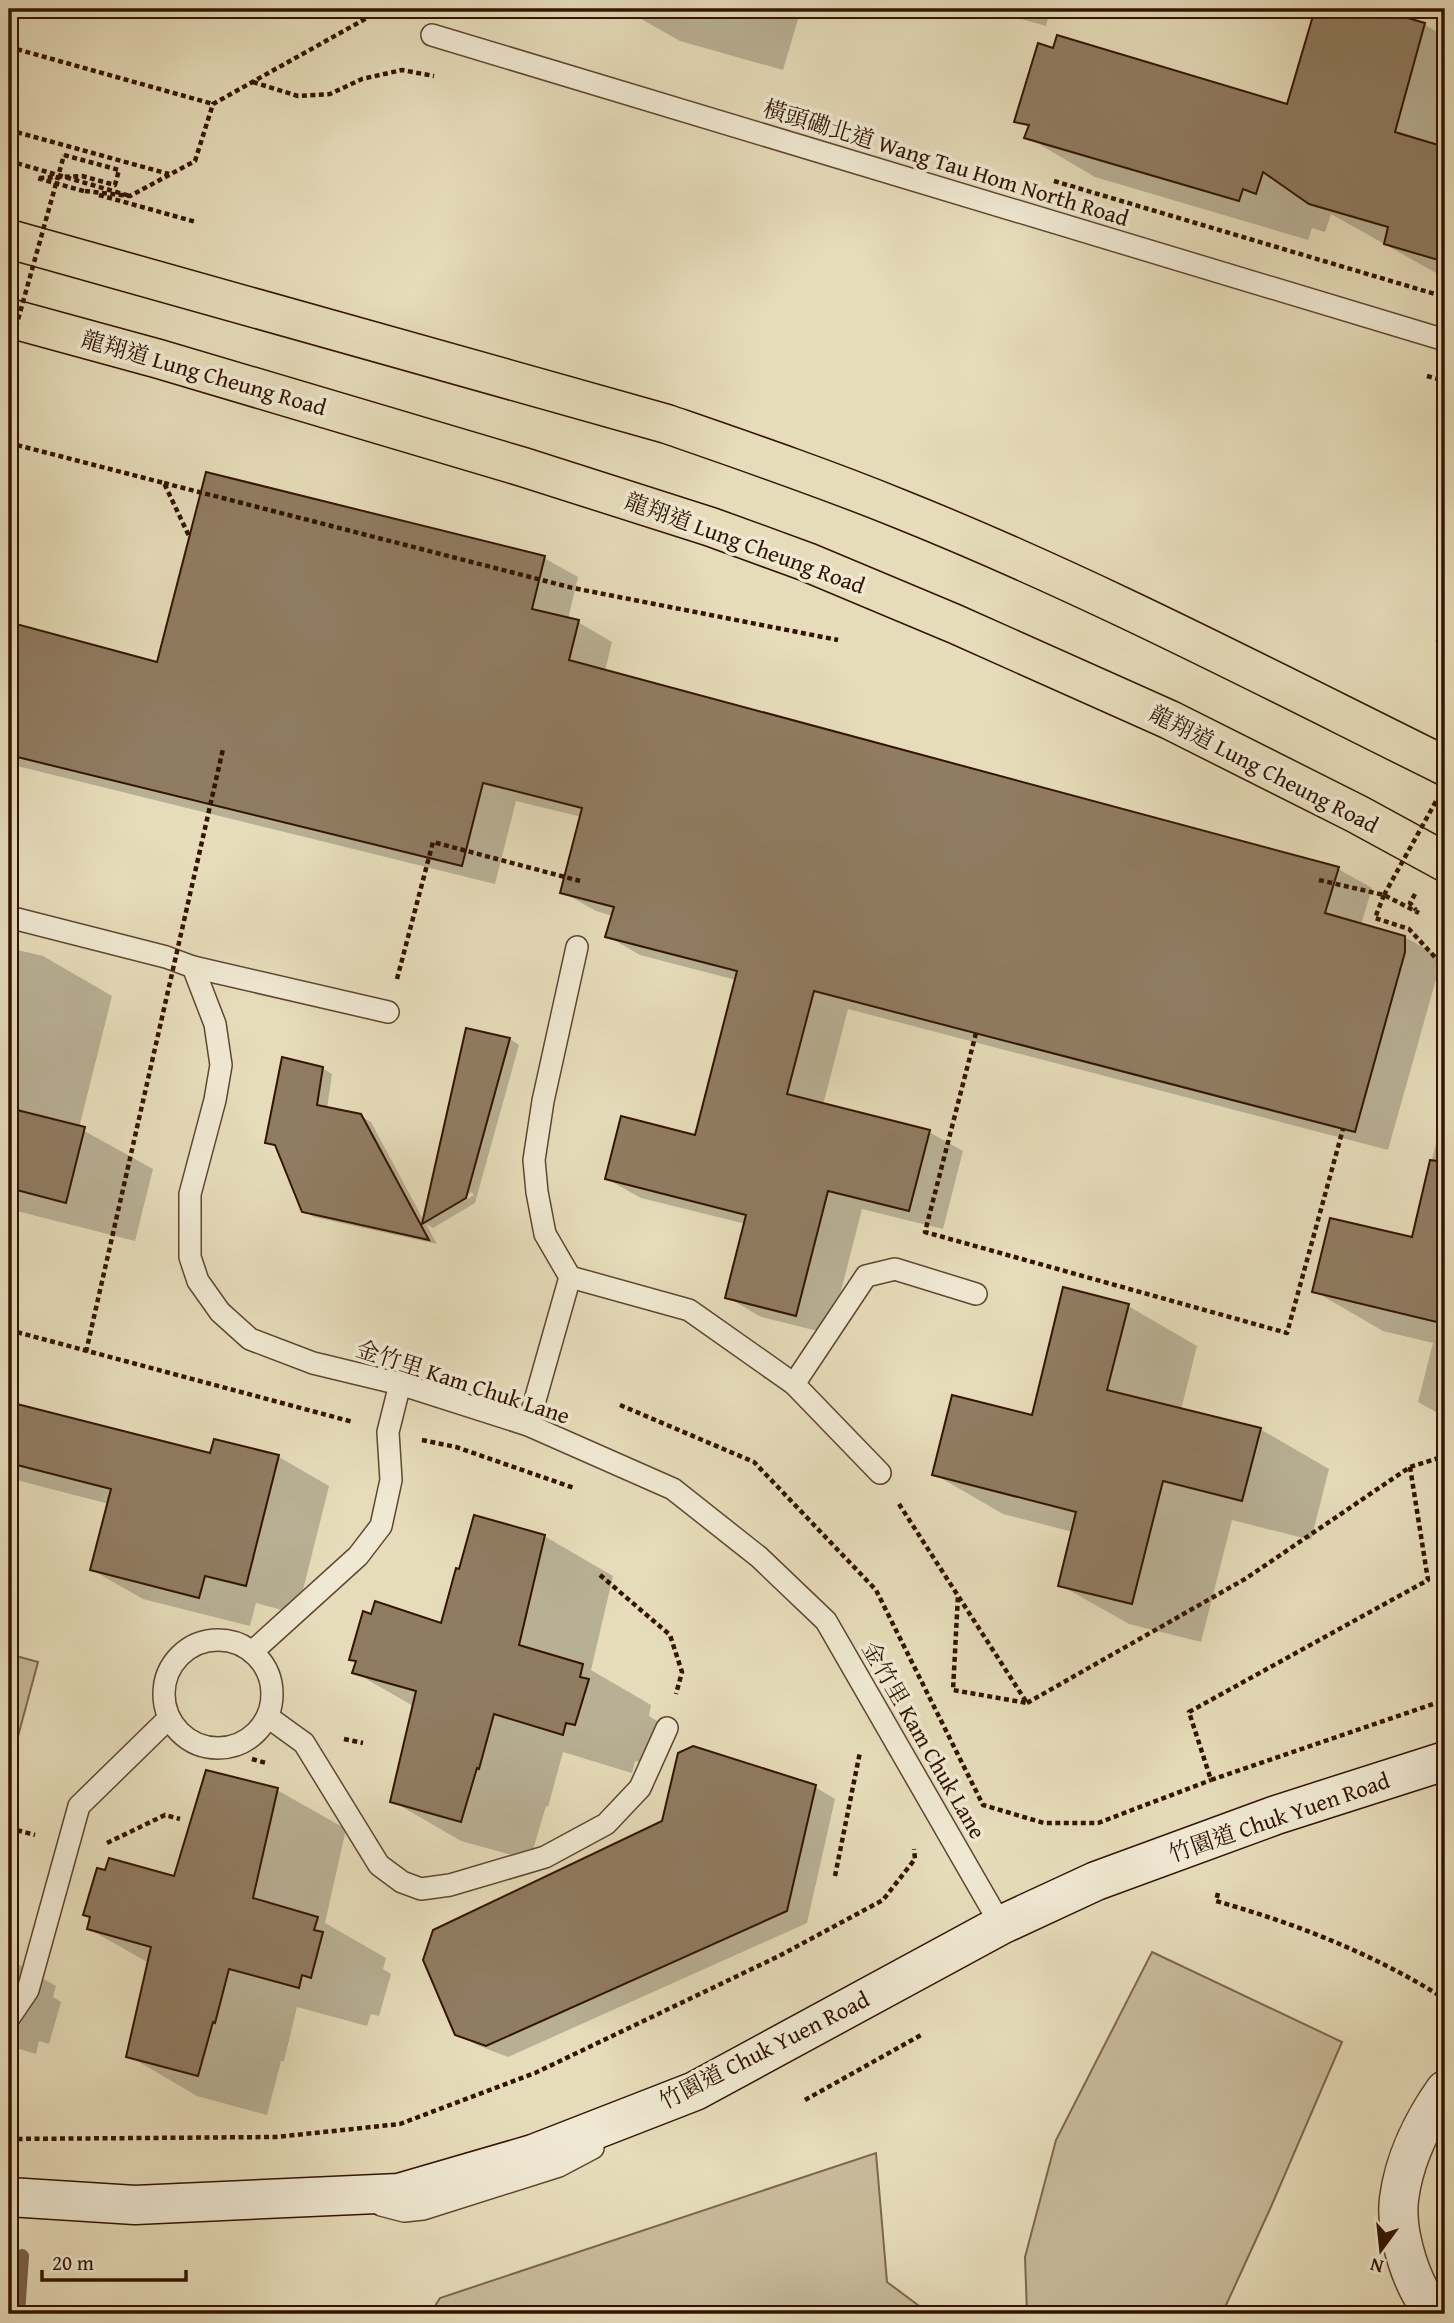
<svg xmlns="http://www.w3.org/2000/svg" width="1454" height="2323" font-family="'Gentium Book Plus','Noto Serif TC',serif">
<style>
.green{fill:#c8ba9a;stroke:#7e674e;stroke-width:2}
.shadow{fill:#0003;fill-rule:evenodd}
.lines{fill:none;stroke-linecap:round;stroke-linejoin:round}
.stream{stroke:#7a634b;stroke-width:14}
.building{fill:#907c61;stroke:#331402;stroke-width:2}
.service-casing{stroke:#604630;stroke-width:24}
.minor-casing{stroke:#604630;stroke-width:41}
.secondary-casing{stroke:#331402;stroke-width:41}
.trunk-casing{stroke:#331402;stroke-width:41}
.path{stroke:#331402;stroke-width:4.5;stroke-dasharray:5 3.5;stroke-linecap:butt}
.service{stroke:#efe8d2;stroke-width:21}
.minor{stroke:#efe8d2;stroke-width:38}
.secondary{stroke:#efe8d2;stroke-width:38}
.trunk{stroke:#e6dcb9;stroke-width:38}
.path-bridge{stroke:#331402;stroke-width:4.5;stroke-dasharray:5 3.5;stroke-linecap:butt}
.labels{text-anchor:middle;stroke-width:7;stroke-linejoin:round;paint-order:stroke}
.street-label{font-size:23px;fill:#331402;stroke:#efe8d2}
</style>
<rect width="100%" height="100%" fill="#e6dcb9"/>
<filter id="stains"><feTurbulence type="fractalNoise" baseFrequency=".00286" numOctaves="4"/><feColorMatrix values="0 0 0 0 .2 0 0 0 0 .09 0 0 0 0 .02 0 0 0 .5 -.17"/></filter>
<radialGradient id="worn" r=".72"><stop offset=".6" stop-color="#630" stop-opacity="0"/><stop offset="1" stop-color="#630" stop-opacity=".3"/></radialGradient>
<!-- green -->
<g class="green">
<polygon points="9,1654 38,1662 10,1766 9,1766"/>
<polygon points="1152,1952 1342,2042 1270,2209 1222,2314 1027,2314 1025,2257 1056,2140"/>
<polygon points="876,2153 887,2282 930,2314 430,2314 440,2298"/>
</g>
<!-- shadow -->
<g class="shadow">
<polygon points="624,9 801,9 783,70 680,41"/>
<polygon points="986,9 1067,9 1064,19 1049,15 1046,26"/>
<polygon points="1317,9 1371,9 1424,24 1445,37 1445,278 1331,214 1325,232 1312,228 1308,240 1095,177 1027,137 1030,128 1016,121 1288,106"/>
<polygon points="544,558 578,577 568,619 578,622 612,642 605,671 1338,869 1372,888 1361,925 1408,939 1442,958 1388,1150 848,1009 823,1105 929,1132 963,1151 943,1229 862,1209 830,1334 761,1317 727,1297 746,1224 641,1198 607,1179 696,1137 736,980 640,955 607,936 613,916 596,911 562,892 582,817 516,801 495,884 9,764 9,624 159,664"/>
<polygon points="9,948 43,956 112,996 79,1128 153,1169 135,1241 9,1209"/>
<path d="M510,1039L519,1045L475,1203L433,1228L426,1224L437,1244L314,1217L304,1211L276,1147L267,1142L322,1068L332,1074L327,1109L360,1116L371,1122L424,1221ZM472,1192L474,1195L434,1218V1214Z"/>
<polygon points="1445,1106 1445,1417 1418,1402 1433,1343 1383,1331 1314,1291 1413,1239"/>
<polygon points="1128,1306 1197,1346 1181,1410 1260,1429 1329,1469 1311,1540 1232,1520 1201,1642 1129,1624 1060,1585 1073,1532 1003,1514 934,1474 1033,1417"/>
<polygon points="9,1403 212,1455 215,1441 279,1457 329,1486 297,1614 256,1603 250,1626 143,1599 92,1570 109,1504 9,1478"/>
<polygon points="544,1536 613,1576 591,1670 651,1705 649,1716 657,1721 644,1763 635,1761 632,1773 563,1752 548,1807 546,1806 530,1860 461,1841 392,1801 415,1707 354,1672 358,1663 351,1659 442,1625"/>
<polygon points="815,1787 835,1799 807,1923 508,2057 477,2045 456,2033 663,1822"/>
<polygon points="277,1790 346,1829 325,1923 386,1958 383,1969 391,1974 379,2016 371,2014 367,2026 297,2007 284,2061 281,2061 267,2115 197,2096 129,2056 149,1963 89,1929 92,1918 85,1914 175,1878"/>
<polygon points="9,1852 17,1857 9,1893"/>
<polygon points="9,1959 56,1986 53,1997 61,2002 49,2044 39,2041 36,2054 9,2046"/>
</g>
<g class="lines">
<!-- stream -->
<polyline class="stream" points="18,2314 22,2256"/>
</g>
<!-- building -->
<g class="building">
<polygon points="1315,9 1377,9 1425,23 1395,132 1445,147 1445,262 1384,244 1388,227 1309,204 1263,172 1256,194 1243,189 1239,201 1024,138 1029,125 1014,122 1038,43 1053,48 1057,35 1287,104"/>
<polygon points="206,472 545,556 532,609 579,620 569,660 1339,867 1325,913 1405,936 1405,952 1355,1132 814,991 787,1094 930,1130 909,1211 828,1191 796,1316 725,1298 746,1215 605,1179 621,1116 695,1135 737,971 605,937 614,907 560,893 582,808 483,783 462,866 9,755 9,622 157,662"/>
<polygon points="466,1028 510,1038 466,1198 422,1224"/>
<polygon points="282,1057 323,1067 317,1105 361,1114 429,1240 302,1212 275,1145 265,1143"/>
<polygon points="9,1108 85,1127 66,1203 9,1188"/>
<polygon points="1430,1160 1445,1162 1445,1324 1312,1292 1330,1218 1412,1237"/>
<polygon points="1063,1287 1129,1304 1107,1390 1261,1428 1242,1501 1163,1481 1132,1604 1058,1586 1076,1512 932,1475 952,1395 1032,1415"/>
<polygon points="9,1402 210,1453 214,1439 279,1455 246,1586 205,1576 199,1598 90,1570 111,1489 9,1463"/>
<polygon points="474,1515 545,1535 519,1645 583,1664 580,1677 589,1679 575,1725 566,1723 563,1735 494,1714 479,1769 477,1768 461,1822 390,1802 416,1691 352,1673 356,1661 349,1660 363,1611 371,1614 375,1601 441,1623 456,1568 459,1569"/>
<polygon points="693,1746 816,1785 787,1911 486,2046 455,2035 423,1960 433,1930 662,1821 678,1753"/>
<polygon points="206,1770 278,1788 253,1898 318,1917 314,1930 323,1932 311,1978 302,1975 299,1988 229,1969 215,2023 213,2022 198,2076 126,2057 151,1947 87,1929 90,1917 83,1915 97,1868 105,1870 109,1858 174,1876"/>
</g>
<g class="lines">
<defs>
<g id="service">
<polyline points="432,35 1445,340"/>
<polyline points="9,917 166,957 193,967 215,1024 221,1065 215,1100 190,1194 190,1257 198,1281 220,1312 250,1339 313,1363 400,1384 528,1425 673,1489 759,1557 826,1621 1001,1925"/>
<polyline points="193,967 388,1012"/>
<polyline points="570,1277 689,1310 794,1384 880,1473"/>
<polyline points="794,1384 866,1276 895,1269 976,1294"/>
<polyline points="528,1425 570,1277 545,1234 537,1192 534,1160 543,1101 577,947"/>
<circle cx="218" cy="1694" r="54"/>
<polyline points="252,1652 358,1556 381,1526 391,1480 388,1432 400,1384"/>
<polyline points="268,1717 304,1743 379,1865 402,1882 421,1889 450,1885 545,1857 606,1824 640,1788 667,1728"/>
<polyline points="9,2018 28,1990 79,1806 169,1718"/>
<polyline points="381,2205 404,2211 423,2209 559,2166 593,2148"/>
</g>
<path id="minor" d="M1436,2314C1412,2289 1395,2234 1399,2199C1404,2160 1423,2121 1445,2090"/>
<polyline id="secondary" points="9,2197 135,2205 399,2193 533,2154 695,2091 1001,1925 1096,1881 1276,1815 1445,1761"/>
<g id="trunk">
<path d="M9,239L667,424C745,451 824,478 900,509C1087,584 1265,677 1445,766"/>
<polyline points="9,318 159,359 523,467 711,527 807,562 955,624 1170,720 1357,814 1445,862"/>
</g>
</defs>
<!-- service casing -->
<use href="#service" class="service-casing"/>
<!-- minor casing -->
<use href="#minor" class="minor-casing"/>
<!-- secondary casing -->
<use href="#secondary" class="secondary-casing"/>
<!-- trunk casing -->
<use href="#trunk" class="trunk-casing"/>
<!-- path -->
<g class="path">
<polyline points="9,47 213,104"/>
<polyline points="253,82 298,96 330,94 362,79 402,70 434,76"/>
<polyline points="9,130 169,174"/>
<polyline points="64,155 119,170 115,185 82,176 37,178 87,192"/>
<polyline points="9,161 58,175"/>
<polyline points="1054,181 1445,297"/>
<polyline points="85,191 130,196 195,161 213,104 383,9"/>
<polyline points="99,195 196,222"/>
<polyline points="1427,376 1445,381"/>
<polyline points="9,443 164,483 189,536"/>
<polyline points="164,483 573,588 838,640"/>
<polyline points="1445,633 1438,641 1445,645"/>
<polyline points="1319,880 1384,895 1419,913"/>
<polyline points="1415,894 1410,903 1416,910"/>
<polyline points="1384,895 1375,918 1409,929 1445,968"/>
<polyline points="397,979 433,842 580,881"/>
<polyline points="976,1033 925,1232 1287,1333 1343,1129"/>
<polyline points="9,1330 353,1422"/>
<polyline points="620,1405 754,1462 876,1590 983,1805 1044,1823 1098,1823 1211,1780"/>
<polyline points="422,1440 456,1447 574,1488"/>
<polyline points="1410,1467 1428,1580 1189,1712 1211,1780 1445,1700"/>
<polyline points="899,1504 1027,1703 953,1690 958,1595"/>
<polyline points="600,1575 670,1635 682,1672 676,1694"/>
<polyline points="1027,1703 1245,1579 1410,1467 1445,1456"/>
<polyline points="344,1739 363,1743"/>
<polyline points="252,1759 266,1763"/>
<polyline points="9,1828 35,1835"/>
<polyline points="107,1843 165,1815 180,1819"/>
<polyline points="835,1876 860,1752"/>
<path d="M1218,1893L1216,1901C1297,1924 1374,1954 1445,1999"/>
<polyline points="805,2100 921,2035"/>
<polyline points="9,2139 276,2137 400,2124 535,2073 779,1956 883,1900 915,1859 914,1849"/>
</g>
<!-- service -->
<use href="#service" class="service"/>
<!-- minor -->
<use href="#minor" class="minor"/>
<!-- secondary -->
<use href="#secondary" class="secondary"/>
<!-- trunk -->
<use href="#trunk" class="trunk"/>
<!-- path-bridge -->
<g class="path-bridge">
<polyline points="58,175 130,196"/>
<polyline points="9,352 64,155"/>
<polyline points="1384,895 1445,785"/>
<polyline points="86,1352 223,749"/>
</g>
</g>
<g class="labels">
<!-- street labels -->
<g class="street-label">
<text transform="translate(946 163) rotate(17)" y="8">橫頭磡北道 Wang Tau Hom North Road</text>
<text transform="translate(204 373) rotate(16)" y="8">龍翔道 Lung Cheung Road</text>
<text transform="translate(745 543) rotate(20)" y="8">龍翔道 Lung Cheung Road</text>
<text transform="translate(1264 769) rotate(27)" y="8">龍翔道 Lung Cheung Road</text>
<text transform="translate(463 1382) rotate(18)" y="8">金竹里 Kam Chuk Lane</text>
<text transform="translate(924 1740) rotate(60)" y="8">金竹里 Kam Chuk Lane</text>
<text transform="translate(1279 1817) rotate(-19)" y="8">竹園道 Chuk Yuen Road</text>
<text transform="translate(764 2050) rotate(-27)" y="8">竹園道 Chuk Yuen Road</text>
</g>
</g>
<!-- margin -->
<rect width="1454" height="2323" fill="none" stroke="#e6dcb9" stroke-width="35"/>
<rect x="10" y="10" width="1433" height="2302" fill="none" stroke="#331402" stroke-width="3.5"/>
<rect x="18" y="18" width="1419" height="2288" fill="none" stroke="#331402" stroke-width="2"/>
<!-- north arrow -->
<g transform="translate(1381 2250) rotate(195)" stroke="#efe8d2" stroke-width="5" paint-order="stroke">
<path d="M0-5L12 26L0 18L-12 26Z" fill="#331402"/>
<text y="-10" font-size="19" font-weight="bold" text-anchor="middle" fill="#331402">N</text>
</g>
<!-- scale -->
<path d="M42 2270v10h144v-10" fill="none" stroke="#331402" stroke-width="3.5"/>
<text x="52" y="2270" font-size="21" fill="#331402" stroke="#efe8d2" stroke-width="5" paint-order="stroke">20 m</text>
<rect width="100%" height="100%" filter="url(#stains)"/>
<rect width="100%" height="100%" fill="url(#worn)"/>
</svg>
